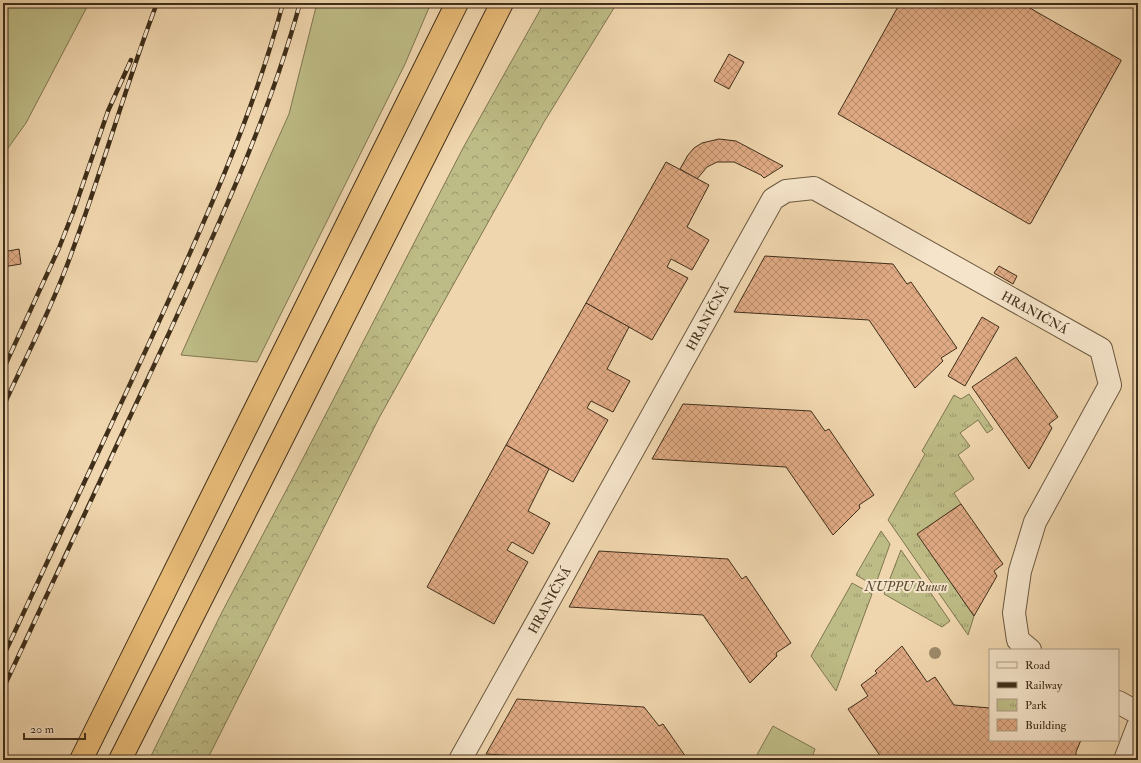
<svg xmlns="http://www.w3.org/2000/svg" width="1141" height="763" font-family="'IM FELL Double Pica',serif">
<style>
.grass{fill:#bebc86;stroke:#7f7650}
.forest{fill:url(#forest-crowns);stroke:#7f7650}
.park{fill:url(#park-tufts);stroke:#7f7650}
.building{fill:url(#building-cross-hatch);stroke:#402f1a}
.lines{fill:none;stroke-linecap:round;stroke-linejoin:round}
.minor-casing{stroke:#6c593f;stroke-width:24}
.highway-casing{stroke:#402f1a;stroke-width:24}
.minor{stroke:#f5e4ca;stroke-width:22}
.highway{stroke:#e8bb77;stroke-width:22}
.rail-casing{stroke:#402f1a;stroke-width:4.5}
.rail{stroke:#f5e4ca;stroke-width:3;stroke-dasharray:9;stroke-linecap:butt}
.tree{fill:#9d8a69}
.labels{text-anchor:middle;stroke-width:4;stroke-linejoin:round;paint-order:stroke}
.street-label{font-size:13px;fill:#402f1a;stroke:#f5e4ca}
.park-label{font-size:13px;font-style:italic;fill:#594b30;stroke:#f5e4ca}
</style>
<defs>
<pattern id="forest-crowns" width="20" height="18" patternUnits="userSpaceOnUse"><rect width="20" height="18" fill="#bebc86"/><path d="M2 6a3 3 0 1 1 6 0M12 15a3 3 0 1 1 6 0" fill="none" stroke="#9c996d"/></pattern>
<pattern id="park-tufts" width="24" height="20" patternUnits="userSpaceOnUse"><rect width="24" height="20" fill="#bebc86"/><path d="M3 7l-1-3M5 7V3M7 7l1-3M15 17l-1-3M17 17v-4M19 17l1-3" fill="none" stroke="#9c996d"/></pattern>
<pattern id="building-cross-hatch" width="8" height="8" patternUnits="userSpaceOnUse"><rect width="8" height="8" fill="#e0aa84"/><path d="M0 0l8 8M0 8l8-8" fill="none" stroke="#b78b6b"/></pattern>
</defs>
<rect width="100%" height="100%" fill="#f0d6ae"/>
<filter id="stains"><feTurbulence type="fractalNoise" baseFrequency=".005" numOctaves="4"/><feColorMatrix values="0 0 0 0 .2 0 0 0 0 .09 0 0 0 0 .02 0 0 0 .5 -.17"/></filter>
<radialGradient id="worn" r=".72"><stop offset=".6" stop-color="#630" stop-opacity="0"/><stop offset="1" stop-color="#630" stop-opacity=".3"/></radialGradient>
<!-- grass -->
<g class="grass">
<polygon points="3,3 89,3 26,123 3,155"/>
<polygon points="317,3 431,3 405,64 257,362 181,355 289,114"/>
<polygon points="773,726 815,749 811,760 754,760"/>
</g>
<!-- forest -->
<polygon class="forest" points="544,3 617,3 544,122 379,418 207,760 149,760 222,612 298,468 463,148"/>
<!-- park -->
<g class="park">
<polygon points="969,394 993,429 987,433 978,420 960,433 970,446 958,455 974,479 954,493 961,504 918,534 974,616 968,635 888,520 925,454 922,451 954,395 961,399"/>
<polygon points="881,531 890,544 875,586 856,575"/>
<polygon points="901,550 950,621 942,627 884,594"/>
<polygon points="852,583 872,594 836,691 811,656"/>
</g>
<!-- building -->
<g class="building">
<polygon points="900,3 1021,3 1121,60 1121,61 1031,223 1029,224 838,114"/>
<polygon points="729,54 744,62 729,89 714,81"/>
<polygon points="719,139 736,141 783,166 764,178 761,175 734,162 717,162 707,167 697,179 680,169 688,155 694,148 702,143"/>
<polygon points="666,162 709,185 687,227 709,240 692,270 671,259 667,267 688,278 652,340 586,303"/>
<polygon points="19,249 21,264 3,267 5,278 7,278 6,303 3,303 3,252"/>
<polygon points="765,256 893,264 907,284 911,282 957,348 941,358 943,361 915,388 869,320 734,312"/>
<polygon points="999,266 1017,276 1013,284 994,273"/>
<polygon points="586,303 629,327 607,369 630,381 613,412 591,401 587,408 608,420 573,482 506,445"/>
<polygon points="982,317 999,327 965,386 948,376"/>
<polygon points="1016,357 1058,417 1049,424 1052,428 1029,469 972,387"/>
<polygon points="683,404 811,411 825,431 829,429 874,495 859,505 860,508 833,535 786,467 652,459"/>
<polygon points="506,445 549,469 528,511 550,523 533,554 512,542 510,545 507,550 528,562 494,624 427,587"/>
<polygon points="961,504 1003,564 994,571 997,576 974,616 917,534"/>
<polygon points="599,551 728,559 742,579 746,576 791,643 776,653 777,656 750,683 703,615 569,607"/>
<polygon points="902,646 927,682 935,677 954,705 990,708 990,740 1081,740 1076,752 1076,760 883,760 848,709 868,696 861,685 877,673 875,671"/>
<polygon points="517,699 644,707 659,726 663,724 688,760 582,760 486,754"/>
</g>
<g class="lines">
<defs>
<g id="minor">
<polyline points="1118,702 1138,713"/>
<polyline points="460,760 773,199 786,191 814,188 1101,349 1110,385 1035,522 1020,571 1014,613 1018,640 1030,650"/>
<polyline points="1125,760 1138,726"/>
</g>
<g id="highway">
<polyline points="81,760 457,3"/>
<polyline points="120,760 502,3"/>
</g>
</defs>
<!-- minor casing -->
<use href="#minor" class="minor-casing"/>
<!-- highway casing -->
<use href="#highway" class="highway-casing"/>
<!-- minor -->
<use href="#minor" class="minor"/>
<!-- highway -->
<use href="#highway" class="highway"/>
<defs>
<g id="rail">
<polyline points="3,370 59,248 74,210 108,111 131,60"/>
<path d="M3,407C27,355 54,303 73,249C103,168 126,84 157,3"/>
<path d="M3,657C52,551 102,445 151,339C201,230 252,120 283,3"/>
<path d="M3,689C59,570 115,451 170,331C219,224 269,117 300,3"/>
</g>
</defs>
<!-- rail casing -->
<use href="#rail" class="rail-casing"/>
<!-- rail -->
<use href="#rail" class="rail"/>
</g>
<!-- trees -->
<circle class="tree" cx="935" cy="653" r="6"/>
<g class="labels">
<!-- street labels -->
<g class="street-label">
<text transform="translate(1035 312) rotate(29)" y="5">HRANIČNÁ</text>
<text transform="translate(707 317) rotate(-61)" y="5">HRANIČNÁ</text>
<text transform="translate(549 600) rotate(-61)" y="5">HRANIČNÁ</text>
</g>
<!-- park labels -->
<g class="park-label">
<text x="906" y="591">NUPPU Ruusu</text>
</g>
</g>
<!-- margin -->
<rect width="1141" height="763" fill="none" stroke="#f0d6ae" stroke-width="16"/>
<rect x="4" y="4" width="1133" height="755" fill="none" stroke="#402f1a" stroke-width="2"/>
<rect x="8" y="8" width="1125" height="747" fill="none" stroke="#402f1a"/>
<!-- legend -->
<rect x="989" y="649" width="130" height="92" fill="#f5e4ca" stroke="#ad9c84"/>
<rect x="997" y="662" width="20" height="6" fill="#f5e4ca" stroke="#ad9c84"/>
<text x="1025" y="669" font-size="12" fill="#402f1a">Road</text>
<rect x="997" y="682" width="20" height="6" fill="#402f1a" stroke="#ad9c84"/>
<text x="1025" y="689" font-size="12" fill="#402f1a">Railway</text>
<rect x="997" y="699" width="20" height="12" fill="url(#park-tufts)" stroke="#ad9c84"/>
<text x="1025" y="709" font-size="12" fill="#402f1a">Park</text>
<rect x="997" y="719" width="20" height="12" fill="url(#building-cross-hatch)" stroke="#ad9c84"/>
<text x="1025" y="729" font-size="12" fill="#402f1a">Building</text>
<!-- scale -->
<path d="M24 733v6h61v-6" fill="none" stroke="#402f1a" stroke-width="2"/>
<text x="30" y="733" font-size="12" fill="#402f1a" stroke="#f5e4ca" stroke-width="3" paint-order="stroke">20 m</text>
<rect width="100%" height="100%" filter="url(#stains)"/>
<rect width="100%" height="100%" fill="url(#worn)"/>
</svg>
